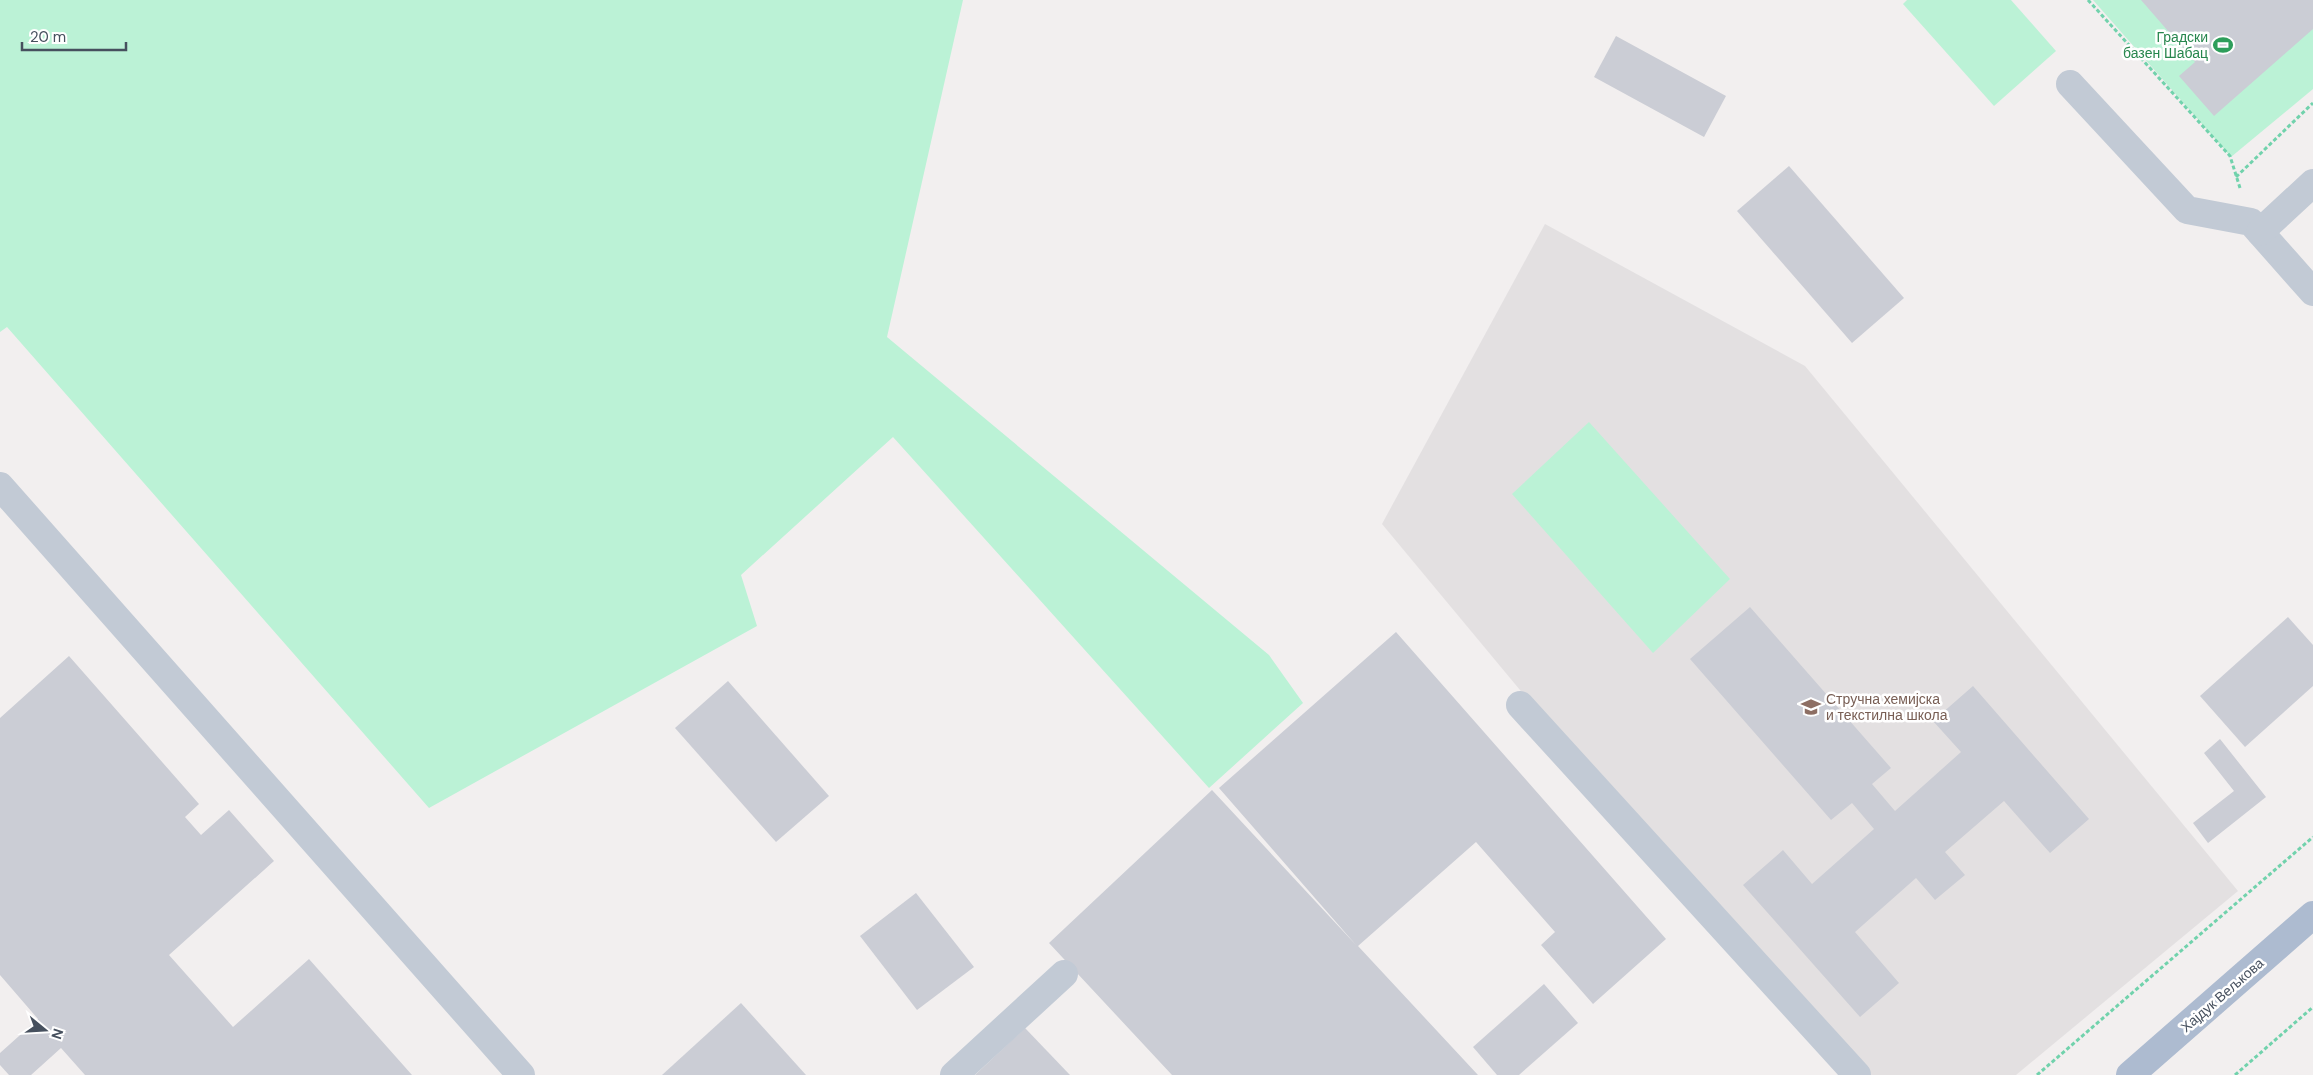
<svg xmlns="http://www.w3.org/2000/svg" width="2313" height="1075" font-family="'DM Sans',sans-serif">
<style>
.education{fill:#e3e0e1}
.green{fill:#bbf2d6}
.building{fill:#cbcdd5}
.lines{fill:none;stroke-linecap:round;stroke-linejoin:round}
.path{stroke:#71d2ac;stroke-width:3;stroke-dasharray:4 2.5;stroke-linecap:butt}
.minor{stroke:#c2cad5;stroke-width:28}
.major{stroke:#adbbd0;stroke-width:28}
.labels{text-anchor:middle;stroke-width:5;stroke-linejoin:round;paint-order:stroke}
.leisure-label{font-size:14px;fill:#27864d;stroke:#fff;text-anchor:end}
.education-label{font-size:14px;fill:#785e54;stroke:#fff;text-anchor:start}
.street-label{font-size:14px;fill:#46505e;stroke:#fff}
</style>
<rect width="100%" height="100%" fill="#f2efef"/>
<!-- education -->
<polygon class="education" points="1545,224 1805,366 2238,891 2016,1075 1840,1075 1382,524"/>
<!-- green -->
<g class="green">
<polygon points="0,0 963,0 887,337 1269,655 1303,703 1209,788 893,437 741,575 757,626 429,808 7,327 0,332"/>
<polygon points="1907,0 2011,0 2056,51 1994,106 1903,4"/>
<polygon points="2093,0 2313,0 2313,89 2231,157"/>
<polygon points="1589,422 1730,579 1653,653 1512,494"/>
</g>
<!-- building -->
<g class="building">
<polygon points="2141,0 2313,0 2313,29 2214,116 2179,76 2195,62"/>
<polygon points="1616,36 1726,96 1704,137 1594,77"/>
<polygon points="1789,166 1904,298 1852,343 1737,211"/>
<polygon points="1750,607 1891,768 1872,784 1895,811 1961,752 1933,721 1973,686 2089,819 2050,853 2004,801 1945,852 1965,875 1935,900 1916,878 1855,932 1899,983 1860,1017 1743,885 1783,850 1812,884 1874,829 1852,803 1831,820 1690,659"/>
<polygon points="2288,617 2313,645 2313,686 2245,747 2200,696"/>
<polygon points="1396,632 1666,939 1593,1004 1541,945 1555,932 1476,842 1358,946 1478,1075 1172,1075 1049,943 1212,790 1356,945 1219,788"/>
<polygon points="69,656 199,804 185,817 201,835 229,810 274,861 169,955 233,1027 309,959 412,1075 85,1075 61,1048 31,1075 9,1075 0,1065 0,1053 38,1019 0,975 0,718"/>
<polygon points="728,681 829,796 776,842 675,728"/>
<polygon points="2220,739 2266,797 2208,843 2193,823 2234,791 2204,753"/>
<polygon points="916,893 974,967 917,1010 860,936"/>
<polygon points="1544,984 1578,1023 1519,1075 1497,1075 1473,1047"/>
<polygon points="741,1003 806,1075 662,1075"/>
<polygon points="1025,1028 1070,1075 975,1075"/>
</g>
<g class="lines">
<!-- path -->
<g class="path">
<polyline points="2088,0 2230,156 2240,188"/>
<polyline points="2236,177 2313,103"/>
<polyline points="2037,1075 2313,837"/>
<polyline points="2235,1075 2313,1007"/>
</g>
<!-- minor -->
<g class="minor">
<polyline points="2070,84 2187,210 2251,222 2313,292"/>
<polyline points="2260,232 2313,183"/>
<polyline points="0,486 521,1075"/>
<polyline points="1520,705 1857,1075"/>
<polyline points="954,1075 1064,974"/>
</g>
<!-- major -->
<polyline class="major" points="2130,1075 2313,915"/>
</g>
<!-- icons -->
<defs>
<symbol id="stadium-bare" viewBox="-9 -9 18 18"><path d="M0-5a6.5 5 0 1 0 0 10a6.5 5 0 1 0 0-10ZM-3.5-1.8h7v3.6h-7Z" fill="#2e9e5b" stroke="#fff" stroke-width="2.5" paint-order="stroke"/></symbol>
<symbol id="school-bare" viewBox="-9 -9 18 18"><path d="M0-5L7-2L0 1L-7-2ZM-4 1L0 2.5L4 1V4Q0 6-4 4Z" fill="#8d6e63" stroke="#fff" stroke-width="2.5" paint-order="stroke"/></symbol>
</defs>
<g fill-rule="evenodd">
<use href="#stadium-bare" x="2209" y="31" width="28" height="28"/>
<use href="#school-bare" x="1797" y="693" width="28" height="28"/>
</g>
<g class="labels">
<!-- leisure labels -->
<g class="leisure-label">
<text x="2208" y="42">Градски<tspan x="2208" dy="16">базен Шабац</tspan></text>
</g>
<!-- education labels -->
<g class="education-label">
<text x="1826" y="704">Стручна хемијска<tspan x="1826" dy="16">и текстилна школа</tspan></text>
</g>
<!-- street labels -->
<g class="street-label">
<text transform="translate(2222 995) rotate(-41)" y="5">Хајдук Вељкова</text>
</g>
</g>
<!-- north arrow -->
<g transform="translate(45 1030) rotate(108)" stroke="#ffffff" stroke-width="4" paint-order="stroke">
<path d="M0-4L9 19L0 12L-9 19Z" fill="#46505e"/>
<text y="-8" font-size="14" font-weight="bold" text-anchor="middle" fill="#46505e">N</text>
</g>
<!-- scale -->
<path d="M22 42v8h104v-8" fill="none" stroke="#46505e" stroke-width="2.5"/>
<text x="30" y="42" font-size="15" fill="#46505e" stroke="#ffffff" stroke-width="4" paint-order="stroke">20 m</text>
</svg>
